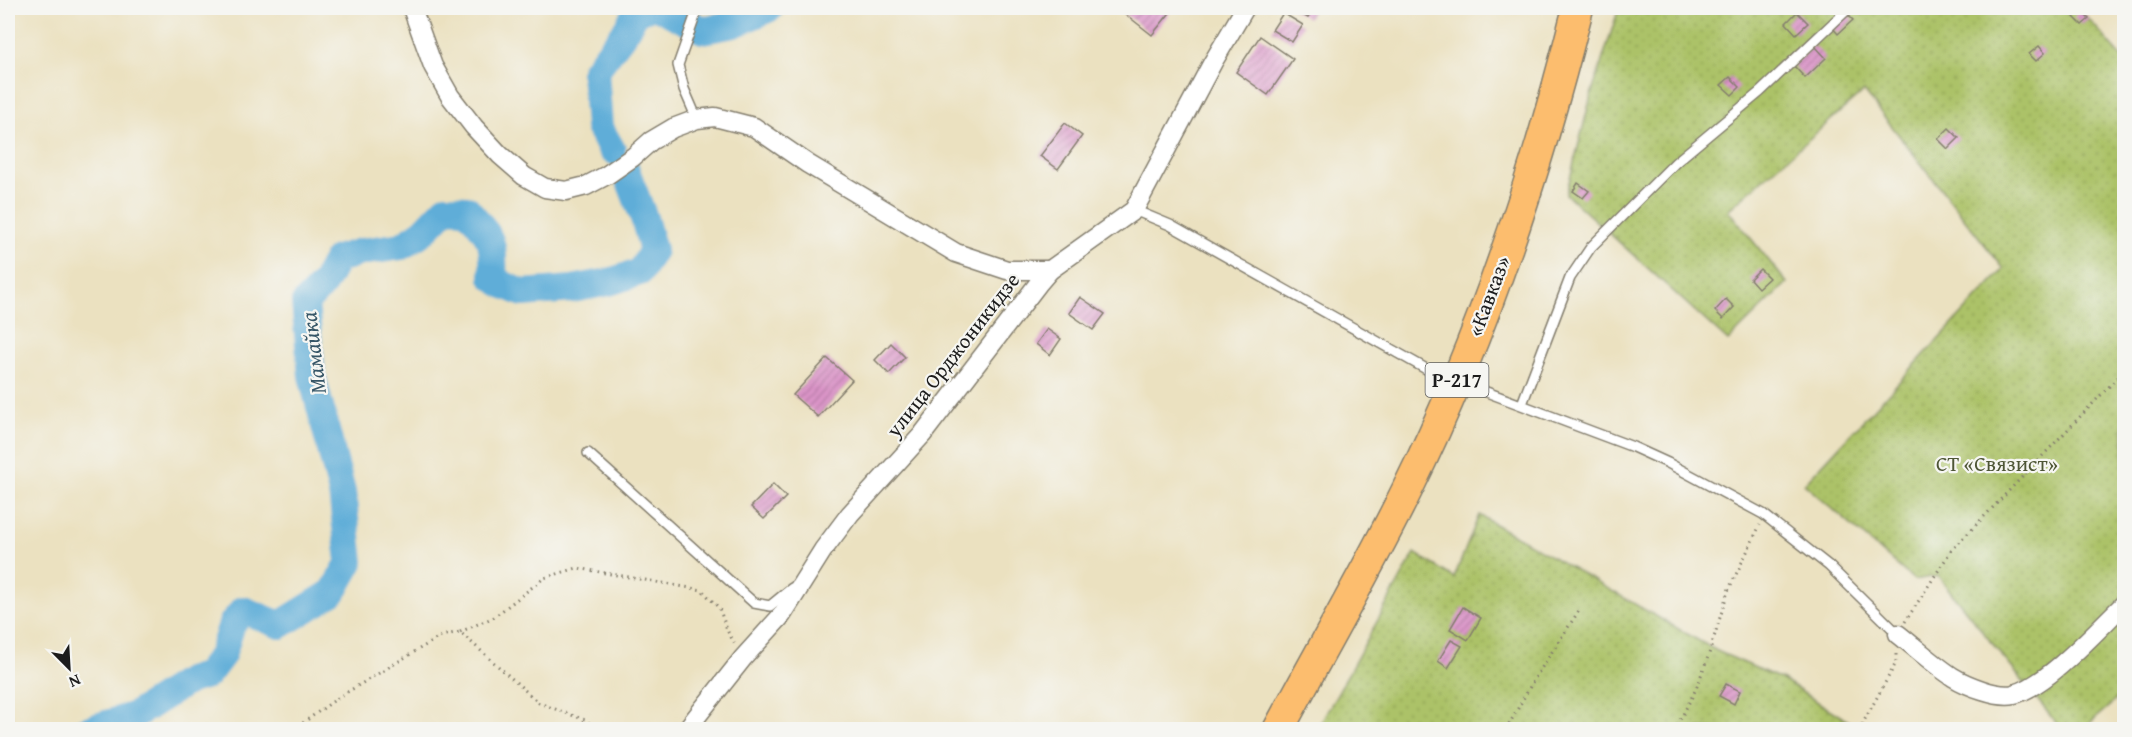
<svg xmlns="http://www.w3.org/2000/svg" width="2132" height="737" font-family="'Gentium Book Plus',serif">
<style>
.park{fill:url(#park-dots);stroke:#646f42;stroke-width:1.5}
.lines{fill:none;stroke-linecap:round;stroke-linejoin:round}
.river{stroke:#5eadd8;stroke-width:28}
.building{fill:url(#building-hatch)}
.service-casing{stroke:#847e6e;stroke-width:12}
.minor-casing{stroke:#847e6e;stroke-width:21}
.trunk-casing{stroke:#847e6e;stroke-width:33}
.path{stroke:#847e6e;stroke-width:3;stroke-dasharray:1.5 4.5;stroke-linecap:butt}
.service{stroke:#fff;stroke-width:9}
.minor{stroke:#fff;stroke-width:18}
.trunk{stroke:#fcbd6e;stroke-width:30}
.labels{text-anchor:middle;stroke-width:4.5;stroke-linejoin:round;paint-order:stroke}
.shield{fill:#f6f6f2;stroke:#5d5d5c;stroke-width:1.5}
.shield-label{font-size:20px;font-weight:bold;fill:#1c1c1c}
.street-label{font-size:21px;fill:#1c1c1c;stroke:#f6f6f2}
.park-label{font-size:21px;fill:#4e5636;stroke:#f6f6f2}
.water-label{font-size:22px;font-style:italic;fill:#365667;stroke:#f6f6f2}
</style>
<defs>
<pattern id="park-dots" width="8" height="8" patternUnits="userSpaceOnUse" patternTransform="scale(1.5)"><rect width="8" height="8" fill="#acc267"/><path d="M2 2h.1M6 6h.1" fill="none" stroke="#93a659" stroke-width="1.8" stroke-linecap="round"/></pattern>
<pattern id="building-hatch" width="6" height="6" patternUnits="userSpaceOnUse" patternTransform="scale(1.5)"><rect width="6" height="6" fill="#db94c8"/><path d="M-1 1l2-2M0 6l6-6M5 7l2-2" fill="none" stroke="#b178a2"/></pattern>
</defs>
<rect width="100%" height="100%" fill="#f6f6f2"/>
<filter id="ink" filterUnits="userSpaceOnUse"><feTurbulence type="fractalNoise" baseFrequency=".0167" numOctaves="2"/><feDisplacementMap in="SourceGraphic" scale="12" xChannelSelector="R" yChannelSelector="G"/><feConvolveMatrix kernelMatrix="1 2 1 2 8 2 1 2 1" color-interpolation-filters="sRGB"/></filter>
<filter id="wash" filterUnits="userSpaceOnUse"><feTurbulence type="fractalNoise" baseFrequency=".008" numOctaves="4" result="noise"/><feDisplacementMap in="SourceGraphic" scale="24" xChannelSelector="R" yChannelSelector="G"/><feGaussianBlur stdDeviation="1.35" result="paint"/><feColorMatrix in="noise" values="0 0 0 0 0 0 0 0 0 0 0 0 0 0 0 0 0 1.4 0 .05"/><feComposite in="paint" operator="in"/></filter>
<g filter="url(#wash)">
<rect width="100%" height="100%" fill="#ebe1c0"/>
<!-- park -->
<g class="park">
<polygon points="1619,8 2079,8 2124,59 2124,693 2083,729 2061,729 1938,576 1914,580 1804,484 2004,269 1864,91 1728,210 1787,283 1728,341 1566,194 1592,92"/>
<polygon points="1479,515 1717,651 1781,679 1861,729 1317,730 1415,553 1454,578"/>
</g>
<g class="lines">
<!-- river -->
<g class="river">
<polyline points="661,8 703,30 734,24 770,8"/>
<polyline points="612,150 599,127 595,71 624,33 637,11 646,8"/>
<path d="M87,730L135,715L188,681L207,675L222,655L232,624L243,610L280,625L333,592L350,562L342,492L312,376L305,303L324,283L337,259L361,252L402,246L424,231L446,208L467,209C490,236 495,239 493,277L502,284L523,293L572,289L609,282L640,272L653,250L644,218L625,168"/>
</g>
</g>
<g id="blocks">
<!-- building -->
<g class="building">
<polygon points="1129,8 1172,8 1173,9 1152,35 1124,13"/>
<polygon points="1290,8 1315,8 1308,18"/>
<polygon points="2080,10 2089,19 2082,25 2074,17"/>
<polygon points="1797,12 1808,23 1796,34 1786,23"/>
<polygon points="1283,13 1303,25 1292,42 1272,30"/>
<polygon points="1846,13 1853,20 1838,34 1831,26"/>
<polygon points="1260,36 1293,59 1268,95 1236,72"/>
<polygon points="1814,45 1826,58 1805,78 1793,65"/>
<polygon points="2039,46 2045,53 2036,61 2029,54"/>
<polygon points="1730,77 1740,87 1732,95 1721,85"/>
<polygon points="1065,123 1082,136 1058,169 1040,156"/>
<polygon points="1949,128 1959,138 1948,149 1938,139"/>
<polygon points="1578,183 1589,191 1583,198 1573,191"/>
<polygon points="1760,269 1769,278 1758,288 1750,279"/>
<polygon points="1080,297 1105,314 1093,330 1069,313"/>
<polygon points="1726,299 1734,307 1723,319 1715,311"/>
<polygon points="1047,329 1061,339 1050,355 1036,344"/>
<polygon points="891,343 905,357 889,374 875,360"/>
<polygon points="827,358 852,380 818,417 793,395"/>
<polygon points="773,484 786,497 764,519 751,507"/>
<polygon points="1463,607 1481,618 1468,640 1450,629"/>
<polygon points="1451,640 1462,646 1448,668 1438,661"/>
<polygon points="1726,684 1740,691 1734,704 1719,696"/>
</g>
</g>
</g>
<g filter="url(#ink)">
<use href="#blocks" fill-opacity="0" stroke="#847e6e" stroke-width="1.5"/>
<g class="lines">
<defs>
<g id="service">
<polyline points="697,119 684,89 678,65 698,8"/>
<polyline points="1134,210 1170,225 1428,370 1633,447 1668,463 1763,514 1829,566 1898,634"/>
<polyline points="1522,404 1570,278 1591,247 1676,162 1760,92 1849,8"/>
<polyline points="588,453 754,603 770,606 792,588"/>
</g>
<g id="minor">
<polyline points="412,8 433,66 450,96 474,127 500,155 524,176 545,188 566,191 586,186 607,175 633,157 651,141 673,128 697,119 715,117 754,127 808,164 956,253 1007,270 1050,270"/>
<path d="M1898,634C1916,648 1933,664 1953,677C1966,685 1998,698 2014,694C2047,686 2098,629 2124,604"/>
<polyline points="686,730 743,658 782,615 823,550 850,514 922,435 1038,284 1050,270 1134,210 1213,62 1245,8"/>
</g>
<path id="trunk" d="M1278,730C1321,650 1367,571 1407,490C1483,336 1537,173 1578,8"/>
</defs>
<!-- service casing -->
<use href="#service" class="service-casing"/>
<!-- minor casing -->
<use href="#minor" class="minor-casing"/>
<!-- trunk casing -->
<use href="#trunk" class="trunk-casing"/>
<!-- path -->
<g class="path">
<polyline points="1905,622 1951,551 2124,371"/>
<polyline points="460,632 494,617 544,578 577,568 702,590 719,608 728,632 735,644"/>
<polyline points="293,730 339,697 441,636 460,632 539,703 585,720 599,730"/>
<polyline points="1506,730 1533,681 1580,609"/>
<polyline points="1675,730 1696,689 1709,654 1728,591 1760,525"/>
<polyline points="1859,730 1896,663 1896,653"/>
</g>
<!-- service -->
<use href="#service" class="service"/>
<!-- minor -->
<use href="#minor" class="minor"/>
<!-- trunk -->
<use href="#trunk" class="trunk"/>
</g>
</g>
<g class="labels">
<!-- shield labels -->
<rect class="shield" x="1425.5" y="363" width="63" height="34" rx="4.5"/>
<g class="shield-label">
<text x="1457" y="387">Р-217</text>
</g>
<!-- street labels -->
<g class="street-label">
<text transform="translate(1489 296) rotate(-69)" y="7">«Кавказ»</text>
<text transform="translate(953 355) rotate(-52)" y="7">улица Орджоникидзе</text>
</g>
<!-- park labels -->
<g class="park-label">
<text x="1997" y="471">СТ «Связист»</text>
</g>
<!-- water labels -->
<g class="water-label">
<text transform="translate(313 353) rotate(-97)" y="8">Мамайка</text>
</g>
</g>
<!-- margin -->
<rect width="2132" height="737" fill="none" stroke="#f6f6f2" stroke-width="30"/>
<!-- north arrow -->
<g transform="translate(69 668) rotate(156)" stroke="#f6f6f2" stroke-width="4.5" paint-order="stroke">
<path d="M0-4.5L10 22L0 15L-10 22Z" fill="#1c1c1c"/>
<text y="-9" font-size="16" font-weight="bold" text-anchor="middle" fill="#1c1c1c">N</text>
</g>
</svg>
